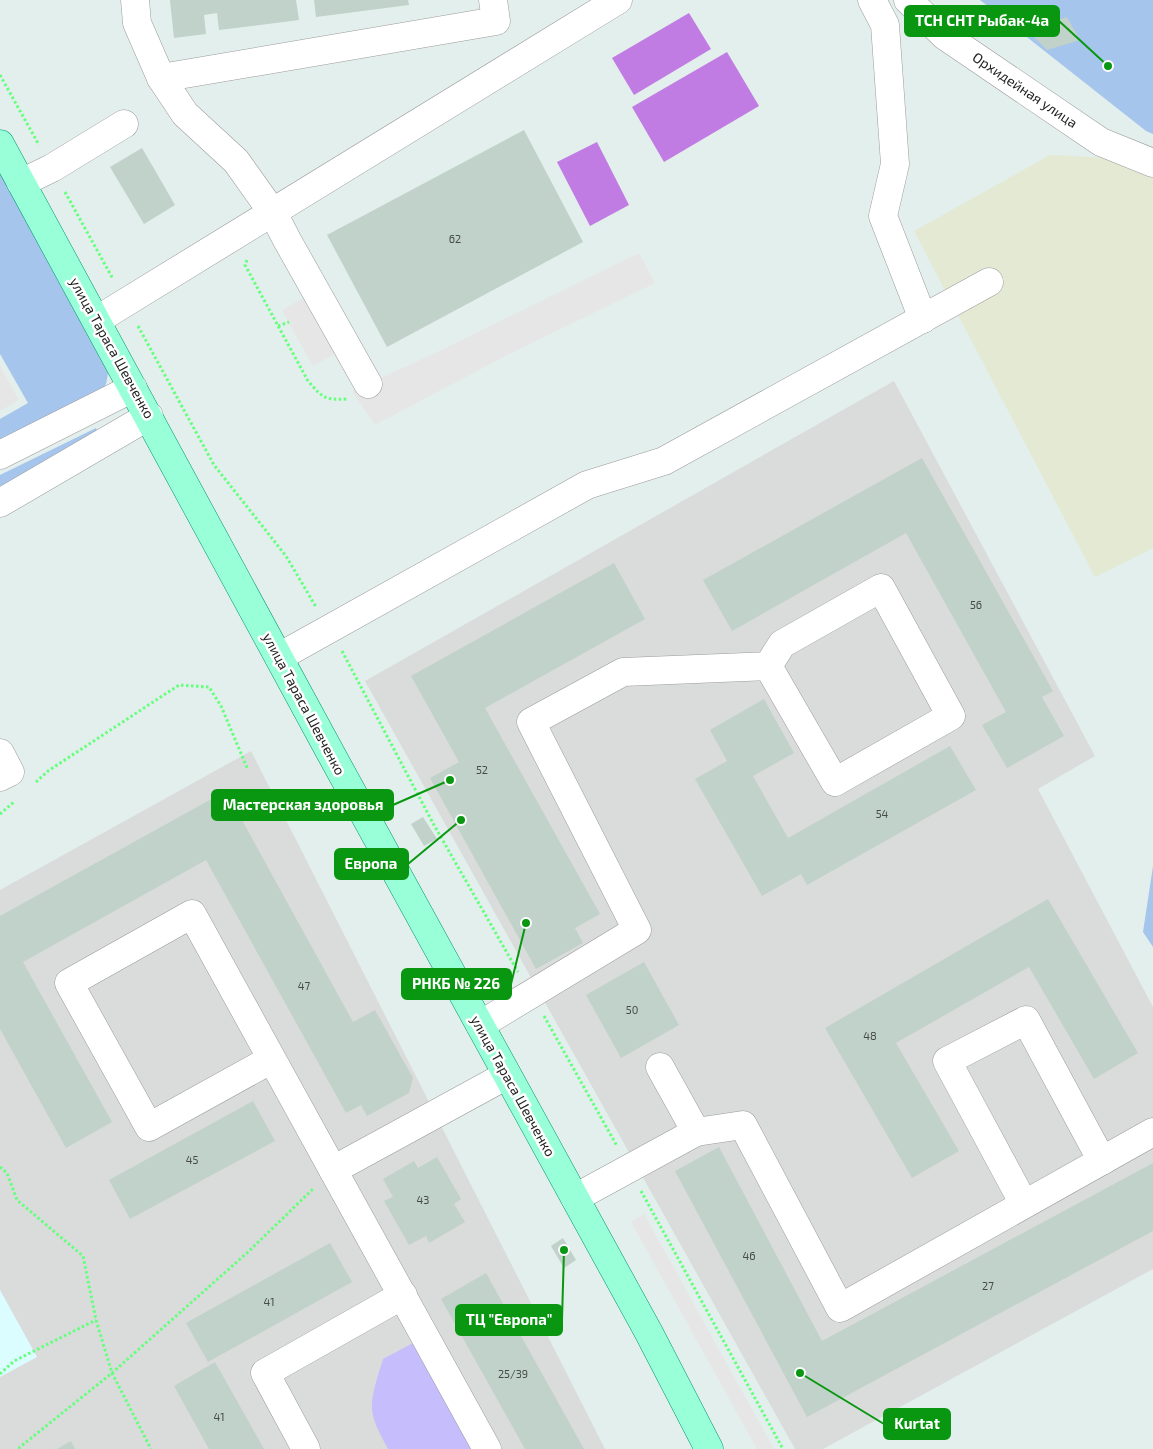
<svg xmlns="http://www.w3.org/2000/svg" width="1153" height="1449" font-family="'Exo 2',sans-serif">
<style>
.residential{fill:#dadcdb}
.industrial{fill:#e4e9d4}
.education{fill:#dcfdff}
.grass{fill:#a6c5ed}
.park{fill:#c5bdfc}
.pitch{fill:#c17ce3}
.parking{fill:#e6e6e6}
.building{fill:#c0d2c9}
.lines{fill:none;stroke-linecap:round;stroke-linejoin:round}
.minor-casing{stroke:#9b9b9b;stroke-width:29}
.major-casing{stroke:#00976d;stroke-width:29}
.path{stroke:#64ff7d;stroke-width:3;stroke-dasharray:2.5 2.5;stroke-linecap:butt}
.minor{stroke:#fff;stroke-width:28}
.major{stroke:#98ffd8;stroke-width:28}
.labels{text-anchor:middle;stroke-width:5;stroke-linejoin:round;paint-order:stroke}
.number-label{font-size:11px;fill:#464b49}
.street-label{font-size:14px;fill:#1e1e1e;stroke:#fff}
.leader{fill:none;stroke:#099711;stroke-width:2}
.callout-dot{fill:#099711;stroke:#fff;stroke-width:2}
.callout{fill:#099711;stroke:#099711;stroke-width:2}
.callout-label{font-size:15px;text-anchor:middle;font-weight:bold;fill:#fff}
</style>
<rect width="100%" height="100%" fill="#e3efec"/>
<!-- residential -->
<g class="residential">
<polygon points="894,381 1095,756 1038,789 1153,1007 1153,1269 823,1449 795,1449 365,681"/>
<polygon points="251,751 605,1449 0,1449 0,890"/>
</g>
<!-- industrial -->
<polygon class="industrial" points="1050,155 1113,158 1153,175 1153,548 1095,577 914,231"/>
<!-- education -->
<polygon class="education" points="0,1290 37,1357 0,1377"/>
<!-- grass -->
<g class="grass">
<polygon points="980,0 1153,0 1153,134 1146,131"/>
<polygon points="0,169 110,363 106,384 98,397 0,446 0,419 28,403 0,354"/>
<polygon points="96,428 100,436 0,492 0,475"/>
<polygon points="1153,866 1153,947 1143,932"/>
</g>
<!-- park -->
<path class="park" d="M413,1343L471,1449H388C382,1437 373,1423 372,1409C371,1394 379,1373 383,1359Z"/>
<!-- pitch -->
<g class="pitch">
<polygon points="689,13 711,49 634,95 612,58"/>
<polygon points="727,52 759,106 664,162 632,107"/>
<polygon points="597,142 629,205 590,226 557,162"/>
</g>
<!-- parking -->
<g class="parking">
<polygon points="639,253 655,283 509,354 375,425 352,391 431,355"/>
<polygon points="316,291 347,347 313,366 282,310"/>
<polygon points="0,366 19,400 0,411"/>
<polygon points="644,1214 774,1449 757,1449 631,1222"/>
</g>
<!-- building -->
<g class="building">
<polygon points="170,0 296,0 299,20 219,30 217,13 204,15 206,34 174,38"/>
<polygon points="314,0 408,0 409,5 316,17"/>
<polygon points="1067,17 1080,40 1047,50 1027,30"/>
<polygon points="524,130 583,242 387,347 327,235"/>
<polygon points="142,148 175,205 144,224 110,167"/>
<polygon points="922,458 1053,691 1042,697 1064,736 1007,768 982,725 1006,712 906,533 732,631 703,580"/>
<polygon points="614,563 645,619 485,708 600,914 575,928 583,943 536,969 430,778 459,762 411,676"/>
<polygon points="764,699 794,753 753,776 788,838 950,746 976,790 807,885 801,874 762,896 695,779 727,761 710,730"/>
<polygon points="226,791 353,1022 375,1010 413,1078 409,1093 367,1116 361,1105 346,1113 206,860 23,962 112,1122 66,1148 0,1029 0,916"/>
<polygon points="423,817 437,839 424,846 411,824"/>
<polygon points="1048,899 1138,1053 1094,1079 1029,967 896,1043 959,1151 912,1178 825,1028"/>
<polygon points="644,962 679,1025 621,1058 586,995"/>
<polygon points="253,1101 275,1141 130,1219 109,1180"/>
<polygon points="719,1147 822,1341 1153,1163 1153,1231 807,1417 675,1171"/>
<polygon points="437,1157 461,1199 454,1204 465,1222 429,1243 426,1236 409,1245 384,1201 393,1197 383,1179 414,1161 418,1168"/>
<polygon points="563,1238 576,1260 564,1268 551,1246"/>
<polygon points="330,1243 352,1282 208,1362 186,1323"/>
<polygon points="486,1273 584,1449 525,1449 441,1299"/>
<polygon points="215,1362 264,1449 209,1449 174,1386"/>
<polygon points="71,1441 75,1449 57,1449"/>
</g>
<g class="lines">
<defs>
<g id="minor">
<polyline points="135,0 137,23 161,78 185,114 236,161 273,213 287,240 368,384"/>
<polyline points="872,0 885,25 895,164 883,216 923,319"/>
<polyline points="908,0 945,36 1101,142 1153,163"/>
<polyline points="161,78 496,21 493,0"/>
<polyline points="21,183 52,168 124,124"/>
<polyline points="97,320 618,0"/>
<polyline points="0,455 133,388"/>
<polyline points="0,503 149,416"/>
<polyline points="279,657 587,485 664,461 989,282"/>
<polyline points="0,753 10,772 0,777"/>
<polyline points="480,1025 637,930 531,722 623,672 768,666 835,782 951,716 881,588 782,644 768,666"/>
<polyline points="272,1059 149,1127 69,983 192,914 333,1170 507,1075"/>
<polyline points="696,1132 743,1125 840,1308 1153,1132"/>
<polyline points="333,1170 487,1449"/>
<polyline points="575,1198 696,1132 660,1067"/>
<polyline points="1024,1204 947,1061 1026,1020 1102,1161"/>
<polyline points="306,1449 265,1373 403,1295"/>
</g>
<polyline id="major" points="0,144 330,752 649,1333 709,1449"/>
</defs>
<!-- minor casing -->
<use href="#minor" class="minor-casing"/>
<!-- major casing -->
<use href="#major" class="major-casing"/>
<!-- path -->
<g class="path">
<polyline points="0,75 39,145"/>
<polyline points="65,192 113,279"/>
<path d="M247,260L245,265L308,381C323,398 324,400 347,399"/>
<polyline points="138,326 214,465 286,556 316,607"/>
<polyline points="278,326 289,322"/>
<polyline points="342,651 434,825 518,972"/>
<polyline points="36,782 48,771 179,685 209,687 221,706 248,770"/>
<polyline points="0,814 15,801"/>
<polyline points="544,1016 617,1146"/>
<polyline points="0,1167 7,1173 17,1200 83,1256 96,1320 112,1373 151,1449"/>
<polyline points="641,1191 783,1449"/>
<polyline points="0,1374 14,1361 96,1320"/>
<polyline points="19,1449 20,1447 112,1373 248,1252 314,1188"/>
</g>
<!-- minor -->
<use href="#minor" class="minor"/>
<!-- major -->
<use href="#major" class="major"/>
</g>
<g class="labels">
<!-- number labels -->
<g class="number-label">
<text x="455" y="243">62</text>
<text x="976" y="609">56</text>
<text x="482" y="774">52</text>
<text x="882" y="818">54</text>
<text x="304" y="990">47</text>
<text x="632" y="1014">50</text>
<text x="870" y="1040">48</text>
<text x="192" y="1164">45</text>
<text x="423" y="1204">43</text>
<text x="749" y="1260">46</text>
<text x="988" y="1290">27</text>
<text x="269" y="1306">41</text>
<text x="513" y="1378">25/39</text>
<text x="219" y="1421">41</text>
</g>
<!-- street labels -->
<g class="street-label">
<text transform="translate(1025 90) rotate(34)" y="5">Орхидейная улица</text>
<text transform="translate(112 348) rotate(61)" y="5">улица Тараса Шевченко</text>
<text transform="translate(304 704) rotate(62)" y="5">улица Тараса Шевченко</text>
<text transform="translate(513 1086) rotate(61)" y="5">улица Тараса Шевченко</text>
</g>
</g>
<!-- callouts -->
<path class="leader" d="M1108 66L1059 21M450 780L393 805M461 820L408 864M526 923L511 984M564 1250L562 1320M800 1373L884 1424"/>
<g class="callout-dot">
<circle cx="1108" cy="66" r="5"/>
<circle cx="450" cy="780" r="5"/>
<circle cx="461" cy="820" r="5"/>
<circle cx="526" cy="923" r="5"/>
<circle cx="564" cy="1250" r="5"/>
<circle cx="800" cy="1373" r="5"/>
</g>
<g class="callout">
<rect x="905" y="6" width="154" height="30" rx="5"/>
<rect x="212" y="790" width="181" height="30" rx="5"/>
<rect x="335" y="849" width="73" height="30" rx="5"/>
<rect x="402" y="969" width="109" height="30" rx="5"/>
<rect x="456" y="1305" width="106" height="30" rx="5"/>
<rect x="884" y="1409" width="66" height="30" rx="5"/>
</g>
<g class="callout-label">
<text x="982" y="26">ТСН СНТ Рыбак-4а</text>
<text x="303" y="810">Мастерская здоровья</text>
<text x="371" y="869">Европа</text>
<text x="456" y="989">РНКБ № 226</text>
<text x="509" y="1325">ТЦ "Европа"</text>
<text x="917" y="1429">Kurtat</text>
</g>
</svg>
